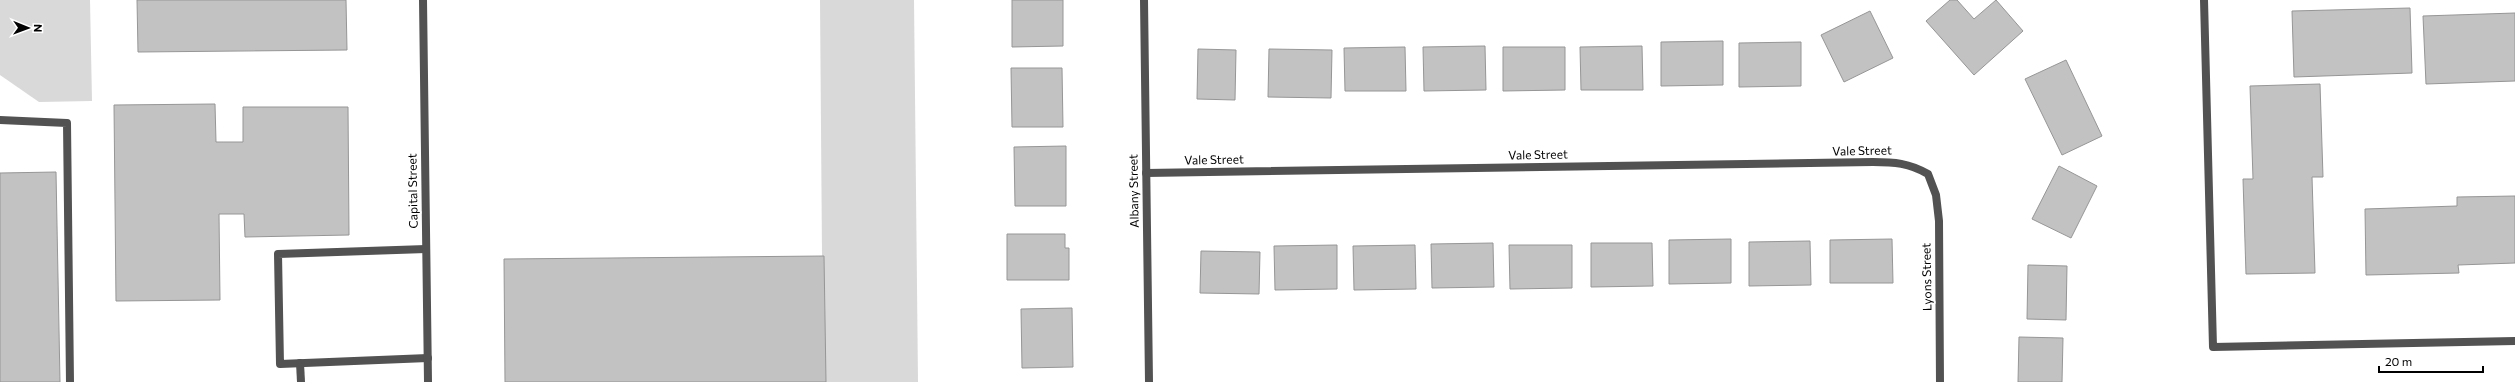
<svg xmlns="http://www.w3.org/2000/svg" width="2515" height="382" font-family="Commissioner,sans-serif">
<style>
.green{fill:#d9d9d9}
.building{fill:#c2c2c2;stroke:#969696}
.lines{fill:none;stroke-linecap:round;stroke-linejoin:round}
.service{stroke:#525252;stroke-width:8}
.minor{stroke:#525252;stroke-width:8}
.tertiary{stroke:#525252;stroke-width:8}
.labels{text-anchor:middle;stroke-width:3.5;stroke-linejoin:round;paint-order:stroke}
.street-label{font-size:12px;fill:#000;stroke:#fff}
</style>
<rect width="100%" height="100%" fill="#fff"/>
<!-- green -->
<g class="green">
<polygon points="0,0 90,0 92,101 39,102 0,75"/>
<polygon points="820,0 914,0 918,382 823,382"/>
</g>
<!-- building -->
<g class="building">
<polygon points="137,0 346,0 347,50 138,52"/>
<polygon points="1012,0 1063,0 1063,46 1012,47"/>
<polygon points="1950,0 1957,0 1974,19 1996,0 2023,31 1974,75 1926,21"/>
<polygon points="2410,8 2412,73 2294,77 2292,11"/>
<polygon points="1870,11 1893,58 1844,82 1821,35"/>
<polygon points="2515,13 2515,81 2426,84 2423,16"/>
<polygon points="1723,41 1723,85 1661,86 1661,42"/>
<polygon points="1801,42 1801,86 1739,87 1739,43"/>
<polygon points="1485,46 1486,90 1424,91 1423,47"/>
<polygon points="1642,46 1643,90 1581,90 1580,47"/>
<polygon points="1405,47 1406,91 1345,91 1344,48"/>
<polygon points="1503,47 1565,47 1565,90 1503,91"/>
<polygon points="1198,49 1236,50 1235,100 1197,99"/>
<polygon points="1269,49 1332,50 1331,98 1268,97"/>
<polygon points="2066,60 2102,136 2062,155 2025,79"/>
<polygon points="1011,68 1062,68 1063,127 1012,127"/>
<polygon points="2320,84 2323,177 2312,177 2315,273 2246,274 2243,179 2253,179 2250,86"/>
<polygon points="215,104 216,142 243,142 243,107 348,107 349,235 245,237 244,214 219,214 220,300 116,301 114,105"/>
<polygon points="1066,146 1066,206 1015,206 1014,147"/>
<polygon points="2059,166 2097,186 2071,238 2032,219"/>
<polygon points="56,172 60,382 0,382 0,173"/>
<polygon points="2515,196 2515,263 2458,265 2459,273 2366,275 2365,209 2457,206 2457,197"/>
<polygon points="1007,234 1065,234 1065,248 1069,248 1069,280 1007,280"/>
<polygon points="1731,239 1731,283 1669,284 1669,240"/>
<polygon points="1892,239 1893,283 1830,283 1830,240"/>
<polygon points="1810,241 1811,285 1749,286 1749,242"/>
<polygon points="1493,243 1494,287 1432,288 1431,244"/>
<polygon points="1591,243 1652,243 1653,286 1591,287"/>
<polygon points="1337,245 1337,289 1275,290 1274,246"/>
<polygon points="1415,245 1416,289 1354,290 1353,246"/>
<polygon points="1509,245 1572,245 1572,288 1510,289"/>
<polygon points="1201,251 1260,252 1259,294 1200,293"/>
<polygon points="824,256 826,382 505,382 504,259"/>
<polygon points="2028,265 2067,266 2066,320 2027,319"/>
<polygon points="1072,308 1073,367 1022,368 1021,309"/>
<polygon points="2019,337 2063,338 2062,382 2018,382"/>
</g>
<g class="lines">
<!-- service -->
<g class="service">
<polyline points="2204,0 2213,347 2515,341"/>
<polyline points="0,120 67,123 70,382"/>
<polyline points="426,249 278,254 280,364 428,358"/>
<polyline points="300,363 301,382"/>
</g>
<!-- minor -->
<g class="minor">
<polyline points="1144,0 1149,382"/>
<path d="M1146,173L1873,162C1894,162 1909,163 1928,174L1936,195L1939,221L1940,382"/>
</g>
<!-- tertiary -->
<polyline class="tertiary" points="423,0 428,382"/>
</g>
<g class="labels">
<!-- street labels -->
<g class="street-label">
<text transform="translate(1862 151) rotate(-1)" y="4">Vale Street</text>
<text transform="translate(1538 155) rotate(-1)" y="4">Vale Street</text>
<text transform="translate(1214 160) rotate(-1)" y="4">Vale Street</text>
<text transform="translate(413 191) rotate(-91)" y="4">Capital Street</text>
<text transform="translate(1134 191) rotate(-91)" y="4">Albany Street</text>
<text transform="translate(1927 277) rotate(-91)" y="4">Lyons Street</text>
</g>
</g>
<!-- north arrow -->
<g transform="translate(28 28) rotate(91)" stroke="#ffffff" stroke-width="3" paint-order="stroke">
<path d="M0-3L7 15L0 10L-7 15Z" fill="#000000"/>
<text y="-6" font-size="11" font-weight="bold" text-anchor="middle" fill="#000000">N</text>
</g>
<!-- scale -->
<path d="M2379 366v6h104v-6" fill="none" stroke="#000000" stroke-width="2"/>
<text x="2385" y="366" font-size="12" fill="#000000" stroke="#ffffff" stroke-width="3" paint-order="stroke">20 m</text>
</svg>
